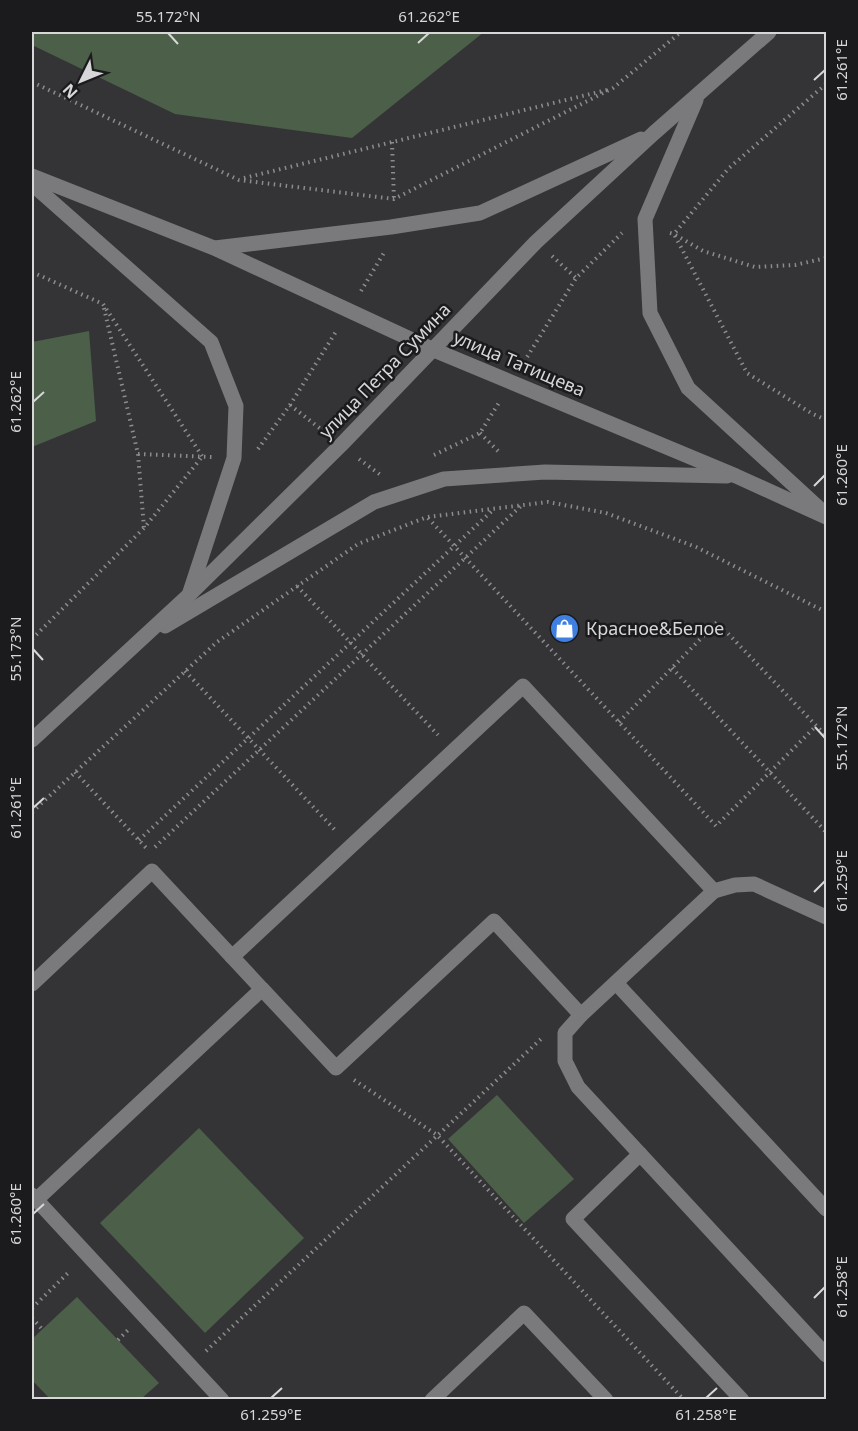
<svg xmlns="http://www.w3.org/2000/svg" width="858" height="1431" font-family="'Noto Sans',sans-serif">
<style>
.green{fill:#4b5f49}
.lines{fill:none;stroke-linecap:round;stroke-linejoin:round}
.path{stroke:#8c8c8e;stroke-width:4;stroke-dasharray:1.5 4.5;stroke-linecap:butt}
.service{stroke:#7a7a7d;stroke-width:15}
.minor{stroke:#7a7a7d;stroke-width:15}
.ticks{fill:none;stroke:#d7d7d9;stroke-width:2}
.labels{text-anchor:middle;stroke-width:5;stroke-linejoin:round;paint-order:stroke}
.street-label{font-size:18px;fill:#d7d7d9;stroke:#1b1b1d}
.poi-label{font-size:18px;fill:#d7d7d9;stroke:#1b1b1d;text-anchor:start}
.neatline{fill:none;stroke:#d7d7d9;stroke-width:2}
.ticks-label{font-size:15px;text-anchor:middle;fill:#d7d7d9}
</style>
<rect width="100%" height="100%" fill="#343436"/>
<!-- green -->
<g class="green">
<polygon points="32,32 484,32 352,138 175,114 32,45"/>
<polygon points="89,331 96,421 32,447 32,342"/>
<polygon points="497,1095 574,1179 524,1223 448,1139"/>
<polygon points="199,1128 304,1238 205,1333 100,1223"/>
<polygon points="77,1297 159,1383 141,1399 50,1399 32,1380 32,1339"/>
</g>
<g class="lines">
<!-- path -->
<g class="path">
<polyline points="32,82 239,180 394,199 613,88 681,32"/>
<polyline points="826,84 728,169 674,234 703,251 755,267 795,265 826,258"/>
<polyline points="392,142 394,200"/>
<polyline points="244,178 607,90"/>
<polyline points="670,233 674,234 747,373 811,413 826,420"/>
<polyline points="552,256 576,278"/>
<polyline points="32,272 103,304 202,456"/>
<polyline points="361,291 385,251"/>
<polyline points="104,308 138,454 144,528"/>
<polyline points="524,362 576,278 622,233"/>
<polyline points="290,405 322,430"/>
<polyline points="480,433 499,452"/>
<polyline points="258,449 290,405 337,330"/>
<polyline points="138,454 212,457"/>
<polyline points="434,455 480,433 500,401"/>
<polyline points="359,459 382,476"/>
<polyline points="428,518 716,826 816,726"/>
<polyline points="297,586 438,735"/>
<polyline points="32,639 144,528 202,457"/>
<polyline points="672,668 826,832"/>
<polyline points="185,671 336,831"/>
<polyline points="619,722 717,622 826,736"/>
<polyline points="75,772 148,850"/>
<polyline points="32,812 217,642 358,544 427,517 548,502 606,513 696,547 826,612"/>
<polyline points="139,840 494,509"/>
<polyline points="155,847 522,505"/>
<polyline points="354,1080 437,1135 684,1400"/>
<polyline points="32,1308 70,1271"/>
<polyline points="32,1318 42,1329"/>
<polyline points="118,1340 128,1330"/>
<polyline points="206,1351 541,1039"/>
</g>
<!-- service -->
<g class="service">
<polyline points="714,891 581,1015 565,1033 565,1061 578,1087 826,1355"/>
<polyline points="232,957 523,686 714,891 735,885 754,884 826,917"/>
<polyline points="616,983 826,1209"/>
<polyline points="32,984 152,871 262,989"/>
<polyline points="640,1154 573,1219 742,1400"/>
<polyline points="32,1195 222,1400"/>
<polyline points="36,1200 262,989 336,1068 494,921 581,1015"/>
<polyline points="432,1400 524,1313 606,1400"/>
</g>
<!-- minor -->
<g class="minor">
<polyline points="696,100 645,219 650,313 688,388 822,511"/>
<polyline points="32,176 214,248 434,350 736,476 826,517"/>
<polyline points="32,184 211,342 236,406 234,458 190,592"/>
<polyline points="215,248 391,227 480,213 641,139"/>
<polyline points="165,626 374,502 444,479 545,472 727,476"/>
<polyline points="32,740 189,595 341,445 536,242 654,133 769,32"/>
</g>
</g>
<!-- ticks -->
<path class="ticks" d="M168,33L178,44M418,43L429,33M814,80L825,70M33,402L44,392M814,486L825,475M33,649L43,660M815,727L825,738M33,808L44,798M814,892L825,881M33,1214L44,1204M814,1298L825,1287M271,1398L282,1388M706,1398L717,1388"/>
<!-- icons -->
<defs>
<symbol id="shop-disc" viewBox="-11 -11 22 22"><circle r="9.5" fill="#3f7fe0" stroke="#1b1b1d"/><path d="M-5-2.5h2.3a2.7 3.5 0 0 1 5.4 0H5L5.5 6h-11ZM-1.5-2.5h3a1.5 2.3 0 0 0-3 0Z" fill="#fff"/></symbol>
</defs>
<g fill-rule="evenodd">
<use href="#shop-disc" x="548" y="612" width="33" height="33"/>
</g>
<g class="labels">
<!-- street labels -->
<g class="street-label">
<text transform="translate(519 364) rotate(23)" y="6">улица Татищева</text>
<text transform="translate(385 371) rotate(-46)" y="6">улица Петра Сумина</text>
</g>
<!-- poi labels -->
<g class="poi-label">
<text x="586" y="635">Красное&amp;Белое</text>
</g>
</g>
<!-- border -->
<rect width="858" height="1431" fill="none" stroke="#1b1b1d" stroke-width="66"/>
<!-- north arrow -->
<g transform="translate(81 81) rotate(227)" stroke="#1b1b1d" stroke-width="4.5" paint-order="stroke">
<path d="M0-4.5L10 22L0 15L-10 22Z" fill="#d7d7d9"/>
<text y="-9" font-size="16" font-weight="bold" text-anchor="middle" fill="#d7d7d9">N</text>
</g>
<rect x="33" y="33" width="792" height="1365" class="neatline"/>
<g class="ticks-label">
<text x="168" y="22">55.172°N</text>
<text x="429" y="22">61.262°E</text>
<text transform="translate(842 70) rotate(-90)" y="5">61.261°E</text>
<text transform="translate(16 402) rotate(-90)" y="5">61.262°E</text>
<text transform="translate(842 475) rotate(-90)" y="5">61.260°E</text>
<text transform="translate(16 649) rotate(-90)" y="5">55.173°N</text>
<text transform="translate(842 738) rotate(-90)" y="5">55.172°N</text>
<text transform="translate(16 808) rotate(-90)" y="5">61.261°E</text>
<text transform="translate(842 881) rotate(-90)" y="5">61.259°E</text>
<text transform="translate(16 1214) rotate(-90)" y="5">61.260°E</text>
<text transform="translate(842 1287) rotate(-90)" y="5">61.258°E</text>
<text x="271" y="1420">61.259°E</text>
<text x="706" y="1420">61.258°E</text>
</g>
</svg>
